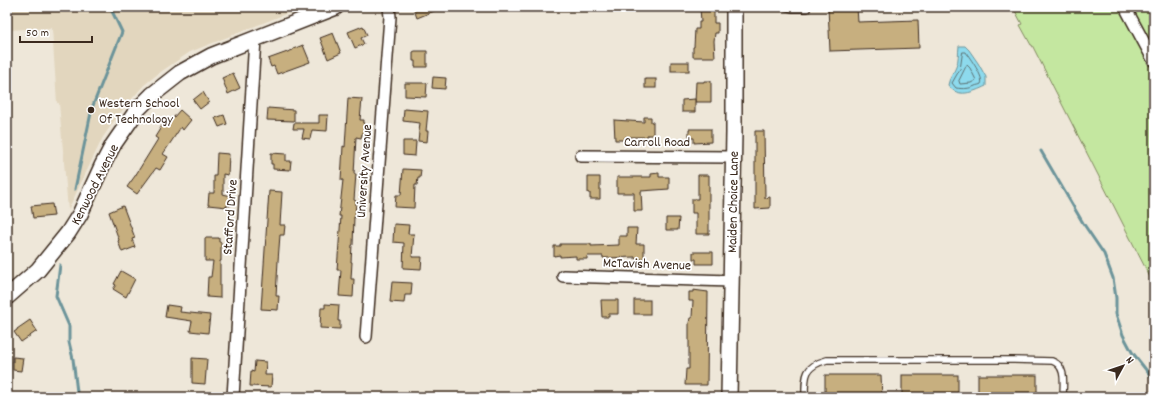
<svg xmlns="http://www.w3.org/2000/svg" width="1161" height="404" font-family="Dekko,sans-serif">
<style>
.built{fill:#e2d6be}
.green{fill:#c4e7a0;stroke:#80885f}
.water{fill:#8ddaed;stroke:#6c949a}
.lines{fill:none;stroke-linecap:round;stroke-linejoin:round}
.shore{stroke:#5c7071;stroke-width:1}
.stream{stroke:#6c949a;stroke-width:3}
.building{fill:#c7af7f;stroke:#3b2a1e}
.lane-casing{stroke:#3b2a1e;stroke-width:8}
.street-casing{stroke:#3b2a1e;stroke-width:14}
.secondary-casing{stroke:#3b2a1e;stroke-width:18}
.lane{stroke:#fff;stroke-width:5.5}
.street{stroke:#fff;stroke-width:11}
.secondary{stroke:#fff;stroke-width:15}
.poi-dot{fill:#3b2a1e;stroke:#fff;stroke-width:1.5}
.labels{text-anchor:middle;stroke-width:3.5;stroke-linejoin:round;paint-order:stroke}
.poi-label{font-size:14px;fill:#3b2a1e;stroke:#fff;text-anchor:start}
.street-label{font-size:14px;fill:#3b2a1e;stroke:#fff}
</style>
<rect width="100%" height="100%" fill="#eee7d9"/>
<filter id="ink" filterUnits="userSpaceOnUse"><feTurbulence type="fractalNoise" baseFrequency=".025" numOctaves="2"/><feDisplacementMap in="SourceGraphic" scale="8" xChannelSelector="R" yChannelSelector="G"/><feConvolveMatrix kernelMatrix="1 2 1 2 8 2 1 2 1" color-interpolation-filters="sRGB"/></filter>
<g filter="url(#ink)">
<!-- built -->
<polygon class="built" points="7,7 303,7 190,52 159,73 144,85 130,101 117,117 103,137 68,210 59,103 57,103 52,28 7,30"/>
<!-- green -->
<polygon class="green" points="1013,7 1154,7 1154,285 1032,45 1031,45 1020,25 1022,24"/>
<!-- water -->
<path class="water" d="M959,46H965L969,50L978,63L986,77V86C973,92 958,99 948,85C949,78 954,73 956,67C959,60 958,53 959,46Z"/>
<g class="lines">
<!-- shore -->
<g class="shore">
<path d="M963,52H966C969,57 985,78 981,84C980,85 977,85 975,86C969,89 963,89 956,88L952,83L960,69Z"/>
<polygon points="967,65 970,68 976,80 971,83 960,84 959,81"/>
</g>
<!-- stream -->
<g class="stream">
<polyline points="1041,151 1083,223 1104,254 1113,278 1116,298 1116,314 1123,335 1132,352 1154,380"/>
<polyline points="75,189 92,108 122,32 110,7"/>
<polyline points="60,265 56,296 69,326 69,342 73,359 77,392 73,397"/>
</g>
</g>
<!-- building -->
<g class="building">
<polygon points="413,7 444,7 417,18"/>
<polygon points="700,7 714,7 714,23 718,23 718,33 715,33 714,41 715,57 693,57 693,47 694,47 695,29 699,29 699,22 701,22"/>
<polygon points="828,7 857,7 858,22 918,20 919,48 830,51"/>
<polygon points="363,26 367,35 361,38 364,44 355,48 348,32"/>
<polygon points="333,33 341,53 328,59 320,38"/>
<polygon points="303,45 310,62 277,74 274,66 271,67 268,59 293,50 293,49"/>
<polygon points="415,51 427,51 427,67 415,67 415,61 413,61 413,52"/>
<rect x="671" y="62" width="18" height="9"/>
<polygon points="233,73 240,88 228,94 222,78"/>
<polygon points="433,77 446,78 445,89 432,88"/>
<rect x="645" y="79" width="11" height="9"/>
<polygon points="704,81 711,81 711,102 695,102 696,82 704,82"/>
<polygon points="405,83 427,83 426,97 405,96"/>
<polygon points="203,92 209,102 200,109 193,100"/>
<polygon points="348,98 362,99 360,120 364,120 363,134 362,134 361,138 356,137 354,174 356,174 354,200 356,201 355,218 354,217 353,245 352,245 351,262 352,262 351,279 354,279 353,297 339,296 341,270 337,270 341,216 339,216 343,180 341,180 343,146 345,147"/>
<polygon points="695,99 695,112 682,112 682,100"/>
<polygon points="268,108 294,110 294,121 267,120"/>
<polygon points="404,109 428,111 426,131 428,131 427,142 418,141 420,123 403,121"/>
<polygon points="180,110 191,120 183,130 181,127 163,154 168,157 160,170 156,168 137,194 127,187 135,176 158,139 155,137 163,124 166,126"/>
<polygon points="224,115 227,124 219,127 215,118"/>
<polygon points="319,115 328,115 327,131 312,130 310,139 302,138 304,129 293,129 294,123 319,123"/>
<polygon points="644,117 651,117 651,122 653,122 653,135 647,135 647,137 625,137 624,140 615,140 614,120 644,122"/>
<polygon points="689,129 711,129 711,142 694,143 694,138 689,138"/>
<polygon points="755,131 764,131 765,198 770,197 770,208 755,209"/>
<polygon points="403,141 416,141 415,156 403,155"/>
<polygon points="217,153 229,154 228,175 223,174 223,194 231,196 230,206 227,205 227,207 208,205 209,193 214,193 214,176 216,176"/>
<polygon points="271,153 286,154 286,161 291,161 290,170 273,169 273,164 271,164"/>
<polygon points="403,169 421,170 420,178 418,178 417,185 415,185 414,208 395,207 396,195 401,195"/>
<polygon points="659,173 659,177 669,177 669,189 641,191 642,211 634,211 634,193 617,193 617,177 651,177 651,174"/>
<polygon points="698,175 709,175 709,234 696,234 696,213 692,213 692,199 698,199"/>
<polygon points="588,177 600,177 600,199 590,199 590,193 588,193"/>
<polygon points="269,191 282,192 280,225 285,225 284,235 280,235 278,261 276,296 279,296 278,310 261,309"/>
<polygon points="52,204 54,216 33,218 31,206"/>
<polygon points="123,206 135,238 132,239 135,247 122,252 118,241 119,240 109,212"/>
<polygon points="666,218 679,218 678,230 666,230"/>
<polygon points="394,224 409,225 408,234 414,234 412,257 422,257 421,269 403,268 404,243 393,242"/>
<polygon points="627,228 637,228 636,244 644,244 644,259 635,259 635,257 603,258 603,256 587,256 587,259 576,259 576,256 560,257 560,255 554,256 554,246 560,246 560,244 591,244 591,246 619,245 619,236 627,236"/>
<polygon points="205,238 219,238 219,242 221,242 221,261 220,261 220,298 207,297 208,277 211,277 213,261 205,261"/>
<polygon points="693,252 713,252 713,264 696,264 696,259 693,259"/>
<polygon points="121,271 135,279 126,297 113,289 116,285 114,284"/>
<polygon points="392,282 412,283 411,295 405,295 404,303 390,302"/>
<polygon points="693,290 708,292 707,385 685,385 686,369 689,369 689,323 690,318 692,318 692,317 693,301 689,301 689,292 693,292"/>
<polygon points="601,300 618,300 618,314 609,314 609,317 602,317"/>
<rect x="634" y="300" width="16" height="14"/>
<polygon points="325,304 339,305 338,321 340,321 340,329 320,328 321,308 325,308"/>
<polygon points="167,305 181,307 180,312 210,315 208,333 190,331 192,321 165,317"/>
<polygon points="30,320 37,331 21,342 14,332 17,330 17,329"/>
<polygon points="13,357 23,358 21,371 13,370"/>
<polygon points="192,358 207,359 205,384 192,383"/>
<polygon points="255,361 266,362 265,375 272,375 271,387 250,386 251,371 254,372"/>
<polygon points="825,375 881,375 882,397 825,397"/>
<rect x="902" y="375" width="56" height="22"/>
<rect x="978" y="375" width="59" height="22"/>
</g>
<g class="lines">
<defs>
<g id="lane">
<polyline points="785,7 793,9 807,9"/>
<path d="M805,397C805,376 804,366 827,360H1014L1052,361C1067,366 1063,384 1063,397"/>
</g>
<g id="street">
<polyline points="1125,7 1154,61"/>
<polyline points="581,156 733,157"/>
<polyline points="563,276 731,281"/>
<polyline points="366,337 390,17 389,7"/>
<polyline points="233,397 255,39"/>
</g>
<g id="secondary">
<polyline points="7,297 38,270 68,233 80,214 102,166 113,145 138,109 152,95 180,73 211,56 336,7"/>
<polyline points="729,397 734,133 734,7"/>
</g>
</defs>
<!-- lane casing -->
<use href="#lane" class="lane-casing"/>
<!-- street casing -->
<use href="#street" class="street-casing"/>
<!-- secondary casing -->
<use href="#secondary" class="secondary-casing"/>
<!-- lane -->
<use href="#lane" class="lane"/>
<!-- street -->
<use href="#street" class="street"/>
<!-- secondary -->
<use href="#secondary" class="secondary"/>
</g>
</g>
<!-- markers -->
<circle class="poi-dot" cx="91" cy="110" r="4"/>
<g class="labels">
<!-- poi labels -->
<g class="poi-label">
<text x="99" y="107">Western School<tspan x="99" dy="16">Of Technology</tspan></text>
</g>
<!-- street labels -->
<g class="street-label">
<text x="657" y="146">Carroll Road</text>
<text transform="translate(363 171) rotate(-86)" y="5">University Avenue</text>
<text transform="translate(94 184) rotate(-63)" y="5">Kenwood Avenue</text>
<text transform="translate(732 202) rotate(-89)" y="5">Maiden Choice Lane</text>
<text transform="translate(229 217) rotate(-86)" y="5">Stafford Drive</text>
<text transform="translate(647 263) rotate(2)" y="5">McTavish Avenue</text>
</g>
</g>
<!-- margin -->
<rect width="1161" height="404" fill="none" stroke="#fff" stroke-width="24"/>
<rect x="12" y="12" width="1137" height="380" fill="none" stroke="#3b2a1e" stroke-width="1.5" filter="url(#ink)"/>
<!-- north arrow -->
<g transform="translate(1123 366) rotate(50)" stroke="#ffffff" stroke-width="3" paint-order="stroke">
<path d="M0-3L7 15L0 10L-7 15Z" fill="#3b2a1e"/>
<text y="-6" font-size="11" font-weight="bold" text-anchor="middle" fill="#3b2a1e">N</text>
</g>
<!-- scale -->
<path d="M20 36v6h72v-6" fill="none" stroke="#3b2a1e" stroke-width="2"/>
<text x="26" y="36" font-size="12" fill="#3b2a1e" stroke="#ffffff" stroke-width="3" paint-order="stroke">50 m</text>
</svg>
